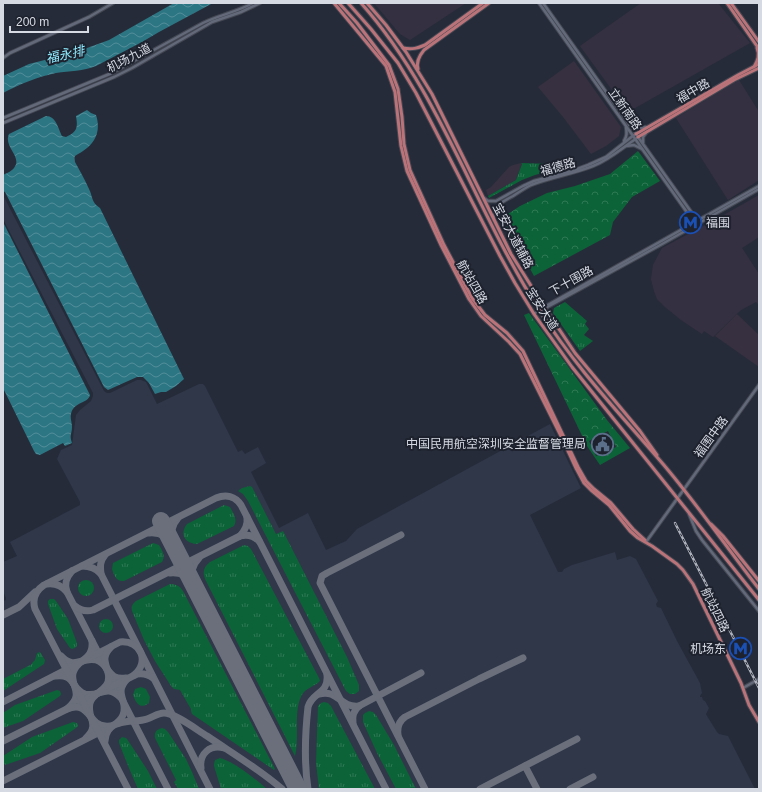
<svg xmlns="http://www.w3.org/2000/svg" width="762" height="792" font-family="Helvetica,'Noto Sans SC',sans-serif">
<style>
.built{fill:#2f3749}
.industrial{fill:#353041}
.education{fill:#363040}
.grass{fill:url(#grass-tufts)}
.forest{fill:url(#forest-crowns);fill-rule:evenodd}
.water{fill:url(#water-waves)}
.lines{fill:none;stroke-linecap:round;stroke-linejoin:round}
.taxiway{stroke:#6a6f7b;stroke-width:7}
.runway{stroke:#6a6f7b;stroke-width:18}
.minor-casing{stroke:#434753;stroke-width:4.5}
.major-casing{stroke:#434753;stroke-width:5}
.minor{stroke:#636979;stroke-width:2.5}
.major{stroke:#ba7378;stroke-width:3}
.rail-casing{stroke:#afb3bd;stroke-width:2.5}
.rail{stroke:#1d222e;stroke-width:1;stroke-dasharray:3;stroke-linecap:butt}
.labels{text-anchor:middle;stroke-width:4;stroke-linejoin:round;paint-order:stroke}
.street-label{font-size:12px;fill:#d6dae3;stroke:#1d222e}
.poi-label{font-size:12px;fill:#d6dae3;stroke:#1d222e;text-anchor:end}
.water-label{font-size:13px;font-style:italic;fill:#8fecff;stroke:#1d222e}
</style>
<defs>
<pattern id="grass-tufts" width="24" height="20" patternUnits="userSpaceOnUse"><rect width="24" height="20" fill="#0b6337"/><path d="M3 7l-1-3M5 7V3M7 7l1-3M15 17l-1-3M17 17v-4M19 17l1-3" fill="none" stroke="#2e7954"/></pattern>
<pattern id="forest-crowns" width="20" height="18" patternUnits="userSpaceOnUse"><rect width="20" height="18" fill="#0b6337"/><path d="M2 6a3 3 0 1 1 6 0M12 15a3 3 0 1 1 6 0" fill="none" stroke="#2e7954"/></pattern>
<pattern id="water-waves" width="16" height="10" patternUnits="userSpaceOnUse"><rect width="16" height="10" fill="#2c7583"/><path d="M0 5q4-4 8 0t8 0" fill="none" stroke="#548e9a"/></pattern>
</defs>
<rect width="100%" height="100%" fill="#262b39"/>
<!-- built -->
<polygon class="built" points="3,195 104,391 107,393 110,393 137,380 141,380 146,382 157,404 199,384 203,384 205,386 238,452 242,450 245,454 258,447 266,463 251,472 279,528 308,513 326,550 346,541 357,529 550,424 581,488 530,515 558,572 562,572 564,569 572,565 615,552 617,560 630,556 636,559 658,601 656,604 657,607 661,608 677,641 700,683 702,693 700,696 700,697 702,697 703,700 705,701 709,708 706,714 707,716 717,732 719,734 728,736 755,789 3,789 3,601 6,600 6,598 3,591 3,562 17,556 10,542 80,505 80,502 57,459 61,450 72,445 76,415 80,410 91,401 93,396 93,393 3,219"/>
<!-- industrial -->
<g class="industrial">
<polygon points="374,3 466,3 410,40 400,34"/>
<polygon points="641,3 718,3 750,43 628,112 580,46"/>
<polygon points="739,80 759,112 759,180 728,200 676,118"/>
<polygon points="759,195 759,237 742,248 759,274 759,305 756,302 741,310 713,337 704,331 702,334 681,320 665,307 657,299 654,291 651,279 653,265 662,248 722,216"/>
</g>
<!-- education -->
<g class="education">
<polygon points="574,61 621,127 619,136 606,146 591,154 563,117 538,87"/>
<polygon points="521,163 522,164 516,180 488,196 486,190 491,187 509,167 513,165"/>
<polygon points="737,314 759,335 759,367 715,336"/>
</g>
<!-- grass -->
<g class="grass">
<polygon points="521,163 553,164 550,171 535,175 522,180 489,198 488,196 516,180 522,164"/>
<polygon points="565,302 587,321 585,324 589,329 584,335 593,341 580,351 553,313 554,308"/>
<polygon points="250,486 252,487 276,534 283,531 347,657 359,685 359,691 355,694 350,694 346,691 248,501 243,494 238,491 242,488"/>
<path d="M224,505L230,507C233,513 238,519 234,526L197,544C185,544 179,534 187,524Z"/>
<path d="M153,543L159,545C162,550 166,556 162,562L124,581C116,582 114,575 112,569L113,563Z"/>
<path d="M244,545L248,546L251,549L319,678L320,681C315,686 309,687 304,692C292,706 300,739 295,756L206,581C202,573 203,567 210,562Z"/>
<circle cx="86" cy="588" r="8"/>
<path d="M170,584C176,584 180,586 183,591L275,769L274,770L192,714L191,711V709L188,704L180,690L174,689L171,686L155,661L144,640L132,611C131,607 132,604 136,601Z"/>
<polygon points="50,599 54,599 56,601 68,619 77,643 77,646 75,648 72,649 70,648 57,629 48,604 48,601"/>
<circle cx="106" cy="626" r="7"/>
<polygon points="40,652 45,660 44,664 3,691 3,679 32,664 32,663 35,660 37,653"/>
<path d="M141,687L146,689L150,697L149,703C140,710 136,703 133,695L135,689Z"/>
<polygon points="57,690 60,691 61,694 60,696 23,721 3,728 3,713 15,705"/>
<polygon points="324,702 328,703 331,706 375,789 319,789 316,763 318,706 321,703"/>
<polygon points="369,711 373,712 376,715 394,745 416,789 396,789 377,753 363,722 363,715 365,713"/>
<polygon points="73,722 77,723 78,726 76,728 40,753 5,765 3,761 3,756 32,737"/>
<path d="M162,728L165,729L168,732L186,759L192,772L199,789H178L174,782L176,780L155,738C154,732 157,729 162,728Z"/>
<path d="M122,737L126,738L127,739L148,771L157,789H138C131,774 125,758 119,743V740Z"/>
<path d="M220,758C235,762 255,779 267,789H221L214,766V764L215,760Z"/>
</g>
<!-- forest -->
<g class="forest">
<polygon points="638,151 660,181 632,197 613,222 610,235 534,276 502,218 520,206 547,193 575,186 610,174"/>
<path d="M529,313L607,420L630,448L600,465L587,446L524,315ZM608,431L616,447L596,456L589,441Z"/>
</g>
<!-- water -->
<g class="water">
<path d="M174,3H213L159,32L142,42L96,66C83,71 70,71 56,73C37,77 20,84 3,93V76L29,64L76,52L109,40Z"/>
<path d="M87,110L91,113L96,115C101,130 96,143 83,151C81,153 77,154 75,156C74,158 75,160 75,162C80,171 85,180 89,189C93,197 91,202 100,208L183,377L184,379L176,386L166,392H161L155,394L149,383L143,377H137L108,390L104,387L5,192L3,191V175C7,173 12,171 14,168C23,157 3,147 9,134L46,116C56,116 58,128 62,136L66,137C77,132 78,128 76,116Z"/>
<path d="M3,222L90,395C88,404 74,401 71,414C70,418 72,423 72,427C72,434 69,435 72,443L65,446L63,443L40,455L36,454L34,451L3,388Z"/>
</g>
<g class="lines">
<!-- taxiway -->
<g class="taxiway">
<path d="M149,533C160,532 168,536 174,546"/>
<polyline points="401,535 327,573 322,576 320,583 425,789"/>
<path d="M240,536C245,530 248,525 247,517"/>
<path d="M173,543C170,534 171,526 178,518"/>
<path d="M105,555C100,561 100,566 101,574L210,789"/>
<path d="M82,566C89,566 96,568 101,574"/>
<path d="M170,573C181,572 188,576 194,585"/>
<path d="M193,583C190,573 192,565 199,558"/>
<path d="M47,584C55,583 62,586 67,592L87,631L168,789"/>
<path d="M67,592C64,584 66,578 72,571"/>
<path d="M75,606C81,611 86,612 93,610L240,536C247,534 254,536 259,541"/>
<polyline points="3,615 19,607 35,592"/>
<path d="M61,656C75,671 82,656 96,660C110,664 107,681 126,678"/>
<path d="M55,676C75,673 71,689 85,694C99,698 106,683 120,697"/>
<path d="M319,694C339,689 339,708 359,706"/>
<path d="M3,702L120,642C141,640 150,662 134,675"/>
<path d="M80,702L137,674C143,673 148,674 153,678"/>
<path d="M68,708C85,694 70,686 73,673C77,658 94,661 92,641"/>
<path d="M67,709C90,700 88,725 105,726C111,727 115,724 120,723C129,720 139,722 147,719C153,717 158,713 164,713C175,713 197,730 207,736C232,753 259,769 282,789"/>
<path d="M353,723C352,716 354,710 359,706L421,673"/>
<path d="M398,735C397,727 399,721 405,717L479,679L523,658"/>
<path d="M86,738C101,724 86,717 90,703C93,693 104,692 108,682C112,668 97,661 111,647"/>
<polyline points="3,741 71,707"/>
<path d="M105,741C106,724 118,727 123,715C129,701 113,694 127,679"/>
<polyline points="525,766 537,789"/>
<path d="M201,768C199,754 210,744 224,748"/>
<polyline points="3,781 102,731"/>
<path d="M128,789L35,609C32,599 35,591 44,585L216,498C226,494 235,496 241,505L386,789"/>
<path d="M308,789C304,762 305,734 308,707C312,692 329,694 327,675"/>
<polyline points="480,789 577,739"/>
<polyline points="570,789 593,777"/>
</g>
<!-- runway -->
<polyline class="runway" points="161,521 298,789"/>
<defs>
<g id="minor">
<polyline points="539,3 696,225"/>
<polyline points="543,3 699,223"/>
<polyline points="3,58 10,53 89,17 113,3"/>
<path d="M3,118L112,73L203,23C219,15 237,12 253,3"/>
<polyline points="3,123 114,77 132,68 212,22 241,12 260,3"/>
<path d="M630,125C636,128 640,129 646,127"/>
<path d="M624,141C627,136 627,133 626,127"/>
<polyline points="643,143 643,137 646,133"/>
<polyline points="626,146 634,145 642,149"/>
<polyline points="484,198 488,201 496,201 523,186 534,181 572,171 588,165 606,157 634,135"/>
<path d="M494,217C494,206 503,201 513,196C519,192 525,188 531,185C551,177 573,174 593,166C609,160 622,148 637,138"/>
<polyline points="540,311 662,244 759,189"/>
<polyline points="534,314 539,310 759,186"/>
<polyline points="689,514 696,531 702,540 759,611"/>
<polyline points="646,542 759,385"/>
<polyline points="743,688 759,679"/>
</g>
<g id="major">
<polyline points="334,3 386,66 395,92 401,146 407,171 441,245 469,299 481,316 509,342 520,354 563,440 576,468 584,483 591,490 609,505 630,531 638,538 652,546 677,564 683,570 693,584 741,683 749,705 759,722"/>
<polyline points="339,3 357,23 389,65 398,89 402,117 404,144 410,170 444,245 472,298 485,315 507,333 523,351 578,467 586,481 594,489 611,503 633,529 645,540"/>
<polyline points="348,3 371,29 398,63 416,93 500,256 515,283 534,314 572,367 759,600"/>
<path d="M361,3C441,93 475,211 540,311C575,367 621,415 663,464C697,504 727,548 759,589"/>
<polyline points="367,3 386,25 406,52 432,94 511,254 545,308 575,353 640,431 657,455"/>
<polyline points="727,3 759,49"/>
<polyline points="731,3 759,42"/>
<path d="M403,48C412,50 418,48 425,45L483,3"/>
<path d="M754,67C758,60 760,55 757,48"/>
<path d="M418,69C416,62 419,56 424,50L489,3"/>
<polyline points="636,134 738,75 759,64"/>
<polyline points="638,137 734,80 759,68"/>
<polyline points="711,524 723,536 759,581"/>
</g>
</defs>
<!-- minor casing -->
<use href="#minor" class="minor-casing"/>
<!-- major casing -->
<use href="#major" class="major-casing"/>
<!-- minor -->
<use href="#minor" class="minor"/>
<!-- major -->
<use href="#major" class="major"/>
<defs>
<polyline id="rail" points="675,523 759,688"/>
</defs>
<!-- rail casing -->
<use href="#rail" class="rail-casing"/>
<!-- rail -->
<use href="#rail" class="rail"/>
</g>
<!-- icons -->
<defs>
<symbol id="metro-ring" viewBox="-11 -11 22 22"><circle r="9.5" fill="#1d222e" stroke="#1a4fb4" stroke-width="1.5"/><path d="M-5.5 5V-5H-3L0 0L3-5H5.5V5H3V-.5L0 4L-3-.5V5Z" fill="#1a4fb4"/></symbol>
<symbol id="civic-ring" viewBox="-11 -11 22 22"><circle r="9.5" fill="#1d222e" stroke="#5c6f8a" stroke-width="1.5"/><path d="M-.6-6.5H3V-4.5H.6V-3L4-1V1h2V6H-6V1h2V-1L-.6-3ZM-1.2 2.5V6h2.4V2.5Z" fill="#5c6f8a"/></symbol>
</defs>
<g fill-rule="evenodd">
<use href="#metro-ring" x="678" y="210" width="25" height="25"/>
<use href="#civic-ring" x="590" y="432" width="25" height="25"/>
<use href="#metro-ring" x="728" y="636" width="25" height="25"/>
</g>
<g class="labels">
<!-- street labels -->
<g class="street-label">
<text transform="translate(129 58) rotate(-28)" y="4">机场九道</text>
<text transform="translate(693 91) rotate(-30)" y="4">福中路</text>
<text transform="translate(625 109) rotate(55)" y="4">立新南路</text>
<text transform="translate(558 167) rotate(-16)" y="4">福德路</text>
<text transform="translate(513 236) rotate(62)" y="4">宝安大道辅路</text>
<text transform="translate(571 281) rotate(-29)" y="4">下十围路</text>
<text transform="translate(472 282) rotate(60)" y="4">航站四路</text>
<text transform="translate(542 309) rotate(57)" y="4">宝安大道</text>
<text transform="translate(711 437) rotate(-54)" y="4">福围中路</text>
<text transform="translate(715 610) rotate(64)" y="4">航站四路</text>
</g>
<!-- poi labels -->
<g class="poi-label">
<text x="706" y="227" text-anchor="start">福围</text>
<text x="586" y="448">中国民用航空深圳安全监督管理局</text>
<text x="726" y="653">机场东</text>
</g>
<!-- water labels -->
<g class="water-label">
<text transform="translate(65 54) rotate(-13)" y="5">福永排</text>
</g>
</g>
<!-- border -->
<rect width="762" height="792" fill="none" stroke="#d6dae3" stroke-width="8"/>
<!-- scale -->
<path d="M10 26v6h78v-6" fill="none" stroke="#d6dae3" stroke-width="2"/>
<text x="16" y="26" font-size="12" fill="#d6dae3" stroke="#1d222e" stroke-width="3" paint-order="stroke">200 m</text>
</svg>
